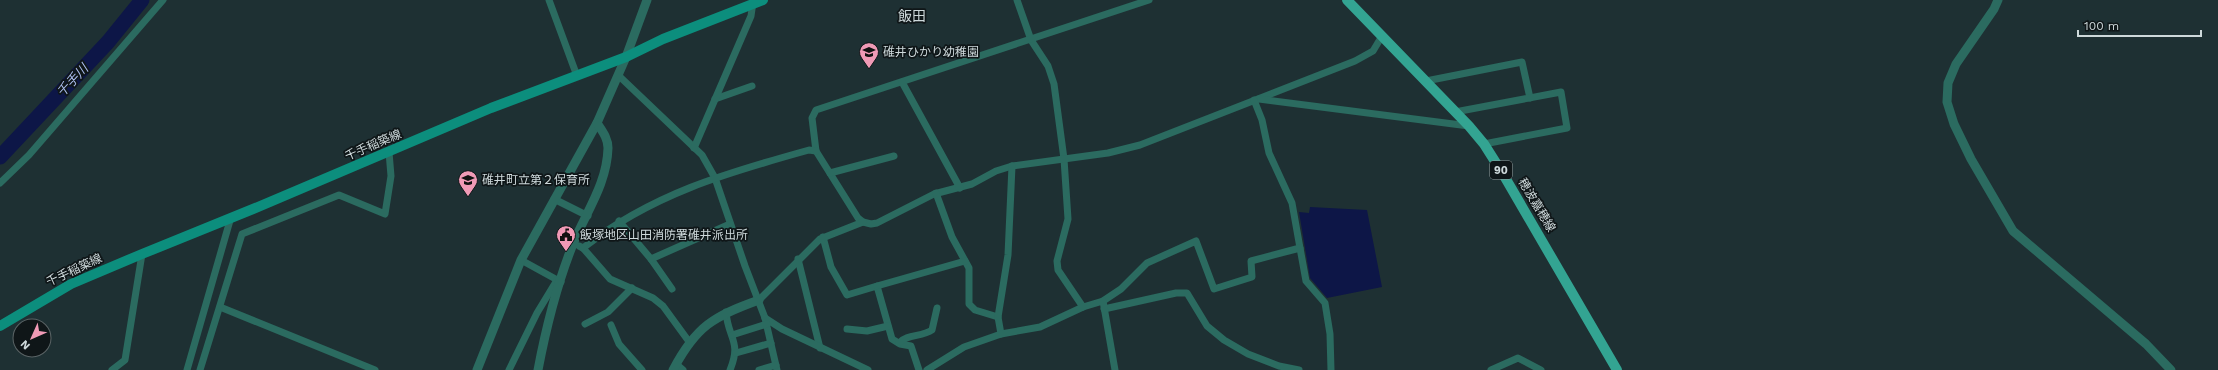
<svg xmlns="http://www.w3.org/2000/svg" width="2218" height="370" font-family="'Work Sans','Noto Sans JP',sans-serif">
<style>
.water{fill:#0d1647}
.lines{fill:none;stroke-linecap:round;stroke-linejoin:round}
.river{stroke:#0d1647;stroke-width:15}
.minor{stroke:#2b6b60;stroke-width:7}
.tertiary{stroke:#2b6b60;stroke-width:9}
.secondary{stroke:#0c8e7d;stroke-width:10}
.primary{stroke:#33a492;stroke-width:10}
.labels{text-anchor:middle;stroke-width:3.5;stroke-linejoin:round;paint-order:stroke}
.shield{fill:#0f1618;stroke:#959ea0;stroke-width:1}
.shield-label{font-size:11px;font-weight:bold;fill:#ced9db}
.poi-label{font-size:12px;fill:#ced9db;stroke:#0f1618;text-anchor:start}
.street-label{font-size:12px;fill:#ced9db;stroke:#0f1618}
.water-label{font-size:13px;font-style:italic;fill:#adbff0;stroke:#0f1618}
.quarter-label{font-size:14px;fill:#ced9db;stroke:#0f1618}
</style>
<rect width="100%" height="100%" fill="#1e3033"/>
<!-- water -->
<polygon class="water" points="1310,207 1367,210 1382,287 1327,298 1310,278 1299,212 1309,213"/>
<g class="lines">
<!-- river -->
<polyline class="river" points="0,157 108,42 142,0"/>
<!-- minor -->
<g class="minor">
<polyline points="549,0 577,76"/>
<polyline points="1017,0 1031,40 1048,66 1054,84 1064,159 1068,219 1057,261 1058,270 1083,307"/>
<polyline points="1149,0 816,110 812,118 816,151 858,218 863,222 871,224 877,223 934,194 972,184 996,171 1012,166 1108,153 1140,145 1355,61 1373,51 1382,36"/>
<polyline points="618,75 702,155 715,178 745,266 765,318 777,370"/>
<polyline points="1426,81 1522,62 1530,98"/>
<polyline points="902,82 960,188"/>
<polyline points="715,99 752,86"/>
<polyline points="1259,99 1469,126"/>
<polyline points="1254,100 1262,120 1269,153 1292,203 1300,248"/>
<polyline points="1455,112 1561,92 1567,128 1484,144"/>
<polyline points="694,148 751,16 753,2"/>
<polyline points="830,173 894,156"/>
<polyline points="0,183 29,155 163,0"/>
<polyline points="936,193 952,237 969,268 969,304 975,310 998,317"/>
<polyline points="554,199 588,216"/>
<polyline points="619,221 651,259 672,289"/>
<polyline points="823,237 831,267 847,295 877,286 892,339 900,344 911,346 919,370"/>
<polyline points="579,246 583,248 610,279 653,298 663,306 690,343"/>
<path d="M583,248C652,194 726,173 809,150L816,151"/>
<polyline points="651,259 730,224"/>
<polyline points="798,259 820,348"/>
<polyline points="521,260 561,282"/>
<polyline points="877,286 965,261"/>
<polyline points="759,300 820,239 863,222"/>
<polyline points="1103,301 1121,289 1147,263 1196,241 1214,289 1252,277 1251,261 1300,248 1306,281 1325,303 1330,334 1331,370"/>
<polyline points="220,307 375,370"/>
<polyline points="1104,309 1176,293 1187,293 1207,326 1224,340 1248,354 1279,366 1299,370"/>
<path d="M726,312C728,339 742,341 730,370"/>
<polyline points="765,318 782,329 868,370"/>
<polyline points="585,324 608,312 632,288"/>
<polyline points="611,325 619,344 642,370"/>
<polyline points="847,329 867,331 888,326"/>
<polyline points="1001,334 998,317 1008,255 1012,166"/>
<polyline points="732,335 767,324"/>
<path d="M899,343C907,334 922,337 932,330L937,308"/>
<polyline points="736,353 771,343"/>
<polyline points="676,364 683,370"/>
<polyline points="112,370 125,360 142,254"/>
<polyline points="187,370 231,217"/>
<polyline points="200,370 242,234 339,195 385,214 391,176 389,152"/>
<polyline points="509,370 537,313 557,280"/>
<polyline points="759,370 776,365"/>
<polyline points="927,370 964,347 1001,334 1040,327 1083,307 1103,301 1115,370"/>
<polyline points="1491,370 1518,358 1541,370"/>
</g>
<!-- tertiary -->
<g class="tertiary">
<polyline points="1998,0 1994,9 1956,64 1948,83 1947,102 1954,124 1971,159 2013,231 2146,344 2171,370"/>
<polyline points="477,370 521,260 597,123 626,57 647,0"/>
<path d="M538,370C546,328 557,284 573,244C586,212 607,184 608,148C608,138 602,131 597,123"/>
<path d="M673,370C696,326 714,316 759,300"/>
</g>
<!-- secondary -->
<polyline class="secondary" points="0,326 71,284 142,254 253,209 491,108 626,57 663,39 763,0"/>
<!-- primary -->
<polyline class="primary" points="1347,0 1469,126 1484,144 1503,174 1617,370"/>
</g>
<!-- icons -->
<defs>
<symbol id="school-pin" viewBox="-11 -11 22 30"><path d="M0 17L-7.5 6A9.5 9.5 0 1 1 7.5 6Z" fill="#f09ab6" stroke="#0f1618"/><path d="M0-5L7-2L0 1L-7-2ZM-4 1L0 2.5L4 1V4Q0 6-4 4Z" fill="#111"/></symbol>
<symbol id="civic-pin" viewBox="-11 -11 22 30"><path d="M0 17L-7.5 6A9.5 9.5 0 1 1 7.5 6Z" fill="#f09ab6" stroke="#0f1618"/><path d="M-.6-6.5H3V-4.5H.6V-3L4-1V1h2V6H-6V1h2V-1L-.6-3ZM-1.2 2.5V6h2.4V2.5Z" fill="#111"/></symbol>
</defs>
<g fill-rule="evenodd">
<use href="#school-pin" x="858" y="41" width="22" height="30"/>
<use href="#school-pin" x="457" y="169" width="22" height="30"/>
<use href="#civic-pin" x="555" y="224" width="22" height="30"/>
</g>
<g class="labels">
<!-- shield labels -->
<rect class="shield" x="1490" y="161" width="22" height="18" rx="3"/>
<g class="shield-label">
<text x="1501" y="174">90</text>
</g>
<!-- poi labels -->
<g class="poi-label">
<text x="883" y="56">碓井ひかり幼稚園</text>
<text x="482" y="184">碓井町立第２保育所</text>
<text x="580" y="239">飯塚地区山田消防署碓井派出所</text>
</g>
<!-- street labels -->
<g class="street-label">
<text transform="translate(373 145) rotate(-23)" y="4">千手稲築線</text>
<text transform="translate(1537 205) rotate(59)" y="4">穂波嘉穂線</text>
<text transform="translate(74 270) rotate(-25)" y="4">千手稲築線</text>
</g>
<!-- water labels -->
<g class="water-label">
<text transform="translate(72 80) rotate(-47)" y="5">千手川</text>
</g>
<!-- quarter labels -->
<g class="quarter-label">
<text x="912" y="21">飯田</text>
</g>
</g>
<!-- north arrow -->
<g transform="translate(32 338) rotate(225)"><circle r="19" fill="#0f1618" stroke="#5b6466"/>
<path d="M0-3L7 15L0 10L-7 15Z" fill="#f09ab6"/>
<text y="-6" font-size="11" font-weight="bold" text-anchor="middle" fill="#ced9db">N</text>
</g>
<!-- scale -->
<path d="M2078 30v6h123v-6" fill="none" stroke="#ced9db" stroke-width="2"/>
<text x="2084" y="30" font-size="12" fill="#ced9db" stroke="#0f1618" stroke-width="3" paint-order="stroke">100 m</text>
</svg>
